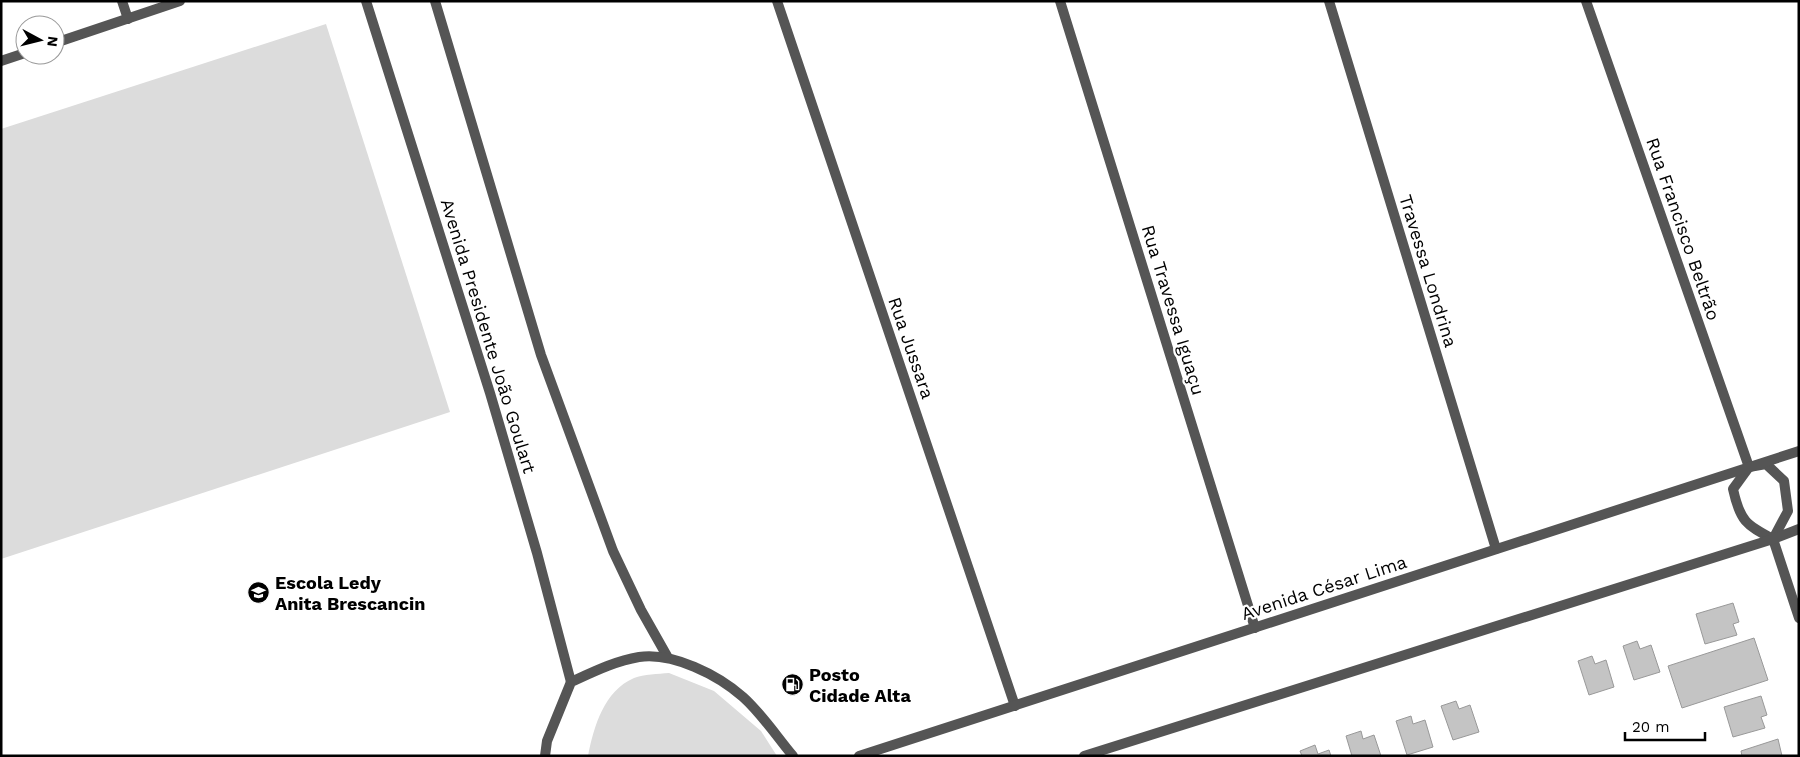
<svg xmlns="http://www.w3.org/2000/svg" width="1800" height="757" font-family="'Work Sans',sans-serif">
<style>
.green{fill:#dcdcdc}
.building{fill:#c4c4c4;stroke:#999}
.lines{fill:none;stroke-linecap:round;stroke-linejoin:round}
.minor{stroke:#555;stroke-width:10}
.tertiary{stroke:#555;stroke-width:10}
.labels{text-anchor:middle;stroke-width:4.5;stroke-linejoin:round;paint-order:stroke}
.street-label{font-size:18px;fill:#000;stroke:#fff}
.poi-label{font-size:18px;font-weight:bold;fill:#000;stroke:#fff;text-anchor:start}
</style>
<rect width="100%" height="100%" fill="#fff"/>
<!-- green -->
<g class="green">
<polygon points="326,24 450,412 1,559 1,129"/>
<path d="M669,673L714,691L761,731L777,756H588C594,726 604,691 634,678C644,674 658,674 669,673Z"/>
</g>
<!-- building -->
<g class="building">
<polygon points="1733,603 1739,622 1733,624 1737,635 1705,644 1696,614"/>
<polygon points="1754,638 1768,680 1682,708 1668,666"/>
<polygon points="1637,641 1640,649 1651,645 1660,672 1634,680 1623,646"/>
<polygon points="1592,656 1595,664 1606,660 1614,687 1589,695 1578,661"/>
<polygon points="1761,696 1767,715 1761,717 1765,728 1733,737 1724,707"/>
<polygon points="1456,701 1459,709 1470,705 1479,732 1453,740 1441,706"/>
<polygon points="1411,716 1413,724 1425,720 1433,747 1407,755 1396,721"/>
<polygon points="1361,731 1363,739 1374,735 1381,756 1352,756 1346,736"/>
<polygon points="1778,739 1782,756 1742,756 1741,751"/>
<polygon points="1315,745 1318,754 1329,750 1331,756 1302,756 1300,751"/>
</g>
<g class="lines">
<!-- minor -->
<g class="minor">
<polyline points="122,1 128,19"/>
<polyline points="777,1 1015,706"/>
<polyline points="1060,1 1255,628"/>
<polyline points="1329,1 1496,549"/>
<polyline points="1586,1 1749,467"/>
<polyline points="55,43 180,1"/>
<polyline points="1,61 25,53"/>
<path d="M1766,464L1784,481L1788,511L1773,539C1746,525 1740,521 1733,489L1749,467Z"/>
<polyline points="1773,539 1799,618"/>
</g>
<!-- tertiary -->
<g class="tertiary">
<polyline points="366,1 490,393 537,553 571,682"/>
<polyline points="435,1 541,355 613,551 641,610 667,656"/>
<path d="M545,756L547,741L571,682C593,672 615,661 639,657C673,652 718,675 743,697C762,714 777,737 793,756"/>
<polyline points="859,756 1799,451"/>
<polyline points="1084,756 1773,539 1799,529"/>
</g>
</g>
<!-- icons -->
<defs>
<symbol id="school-disc" viewBox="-11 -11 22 22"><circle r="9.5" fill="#000" stroke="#fff"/><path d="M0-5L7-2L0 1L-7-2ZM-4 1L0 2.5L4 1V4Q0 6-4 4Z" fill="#fff"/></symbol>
<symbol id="fuel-disc" viewBox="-11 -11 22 22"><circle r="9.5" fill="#000" stroke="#fff"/><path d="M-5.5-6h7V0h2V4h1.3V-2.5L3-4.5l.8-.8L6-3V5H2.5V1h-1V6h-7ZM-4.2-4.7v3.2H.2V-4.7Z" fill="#fff"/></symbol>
</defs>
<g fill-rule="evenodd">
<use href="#school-disc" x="246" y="580" width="25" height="25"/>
<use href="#fuel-disc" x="780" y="672" width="25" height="25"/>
</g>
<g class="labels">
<!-- street labels -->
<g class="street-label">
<text transform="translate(1683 229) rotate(71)" y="6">Rua Francisco Beltrão</text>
<text transform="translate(1428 271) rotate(73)" y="6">Travessa Londrina</text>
<text transform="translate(1173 310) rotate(73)" y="6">Rua Travessa Iguaçu</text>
<text transform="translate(488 336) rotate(73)" y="6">Avenida Presidente João Goulart</text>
<text transform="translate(911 348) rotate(71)" y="6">Rua Jussara</text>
<text transform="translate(1324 588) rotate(-18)" y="6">Avenida César Lima</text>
</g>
<!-- poi labels -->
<g class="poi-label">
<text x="275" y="589">Escola Ledy<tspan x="275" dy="21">Anita Brescancin</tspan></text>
<text x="809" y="681">Posto<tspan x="809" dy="21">Cidade Alta</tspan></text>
</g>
</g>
<!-- border -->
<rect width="1800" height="757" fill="none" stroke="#000000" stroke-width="5"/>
<!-- north arrow -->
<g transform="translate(40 40) rotate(97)"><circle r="24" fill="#ffffff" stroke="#999999"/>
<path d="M0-4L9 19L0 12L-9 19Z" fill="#000000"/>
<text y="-8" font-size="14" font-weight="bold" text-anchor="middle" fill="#000000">N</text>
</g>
<!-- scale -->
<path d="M1625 732v8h80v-8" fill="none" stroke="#000000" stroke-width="2.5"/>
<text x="1632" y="732" font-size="15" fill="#000000" stroke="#ffffff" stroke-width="4" paint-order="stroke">20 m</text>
</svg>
